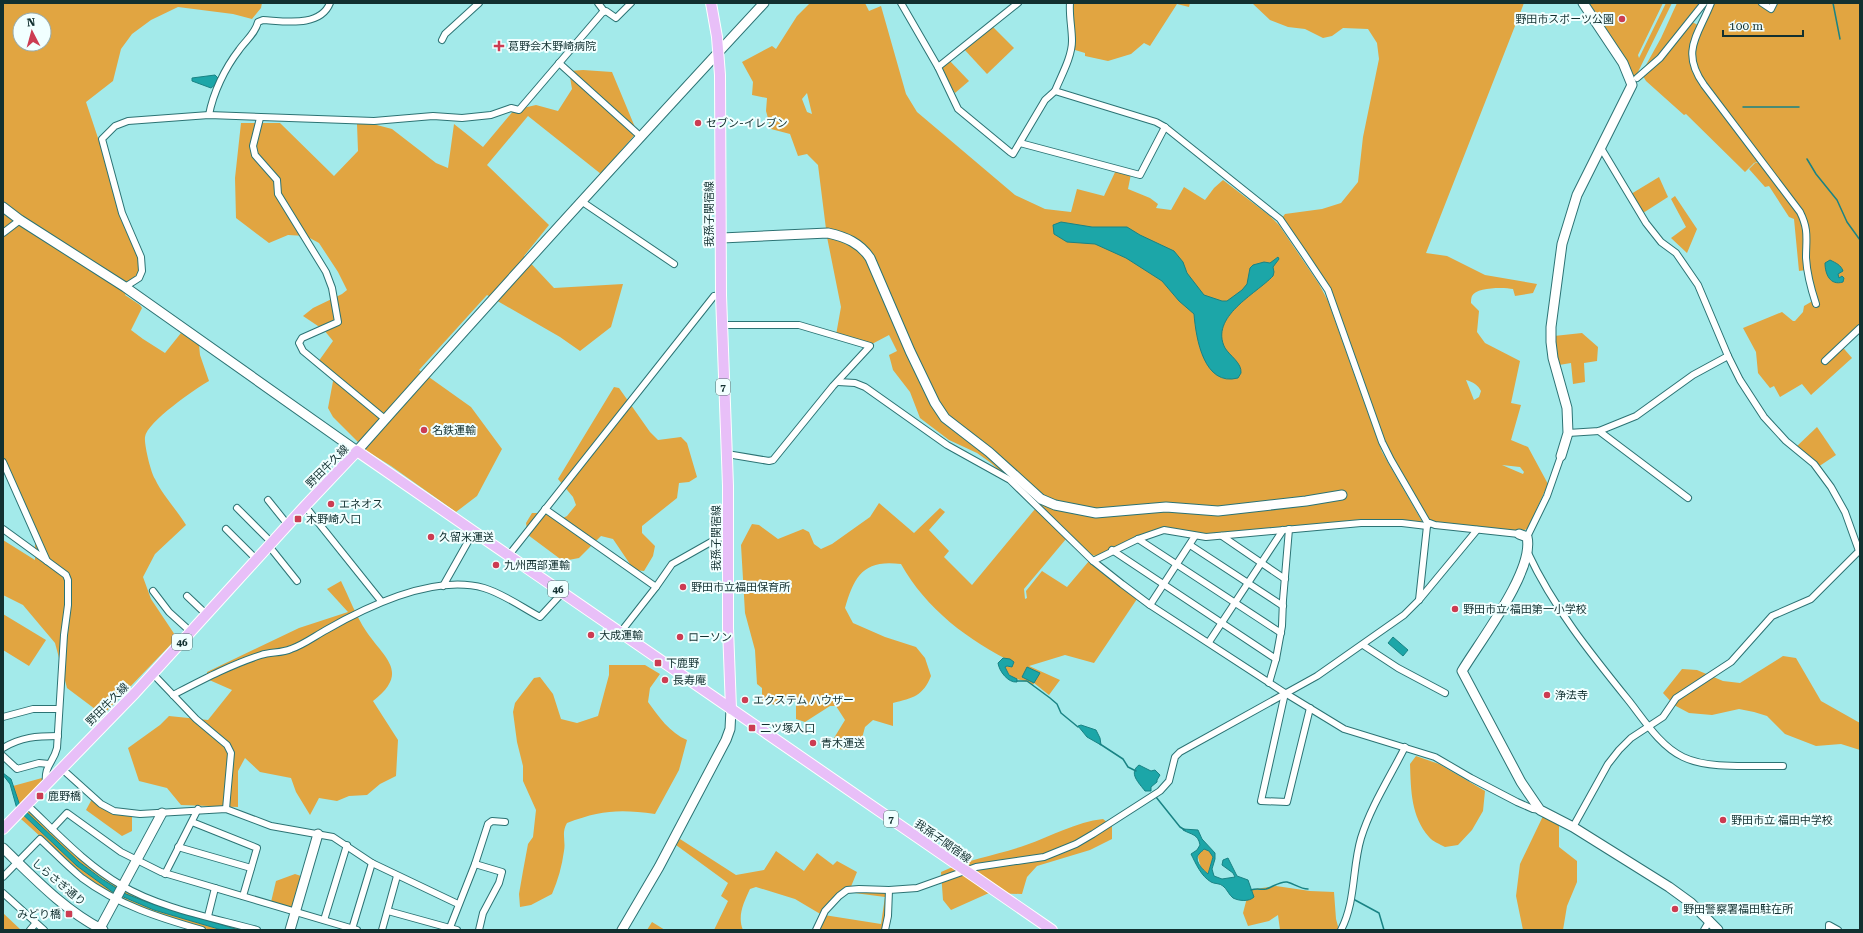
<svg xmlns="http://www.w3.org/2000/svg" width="1863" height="933" font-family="'Roboto Serif','Noto Sans JP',serif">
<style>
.green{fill:#e1a541;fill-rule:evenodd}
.water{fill:#1ca6a8;stroke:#198384;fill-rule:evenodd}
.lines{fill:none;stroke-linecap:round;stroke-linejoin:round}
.stream{stroke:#198384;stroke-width:1.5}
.street-casing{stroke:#2c7374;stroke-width:8}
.secondary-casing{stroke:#2c7374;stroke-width:11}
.primary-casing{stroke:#fff;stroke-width:12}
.street{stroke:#fff;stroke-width:6}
.secondary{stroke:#fff;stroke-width:9}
.primary{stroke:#e8bff8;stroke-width:10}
.poi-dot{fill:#cc3c52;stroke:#f1ffff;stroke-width:1.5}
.labels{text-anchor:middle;stroke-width:4;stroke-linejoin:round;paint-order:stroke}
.shield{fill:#f1ffff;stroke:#556e6e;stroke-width:1}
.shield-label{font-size:10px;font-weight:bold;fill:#123030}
.poi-label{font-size:11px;fill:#123030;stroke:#f1ffff;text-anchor:start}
.street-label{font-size:11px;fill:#123030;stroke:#f1ffff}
</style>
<rect width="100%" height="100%" fill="#a3eaea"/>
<!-- green -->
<g class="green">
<path d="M3,3H262L261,8L252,19L233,14L178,7L151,20L132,34L121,49L113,81L86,102L140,264L138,276L125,295L140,305L142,308L131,330L143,339L165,353L181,333L199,345L200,355L209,381C195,389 147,422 145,437C144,445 151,473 155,479C163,496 177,510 186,525L155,554L143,577L151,599L177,638L103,715L67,688L55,643L23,605L3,595V540L35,560V532L3,459ZM20,20H44V44H20Z"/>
<path d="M810,3H865L869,11L881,6L906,94L917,112L1015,195L1045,209L1071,212L1077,189L1104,196L1116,170L1131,174L1128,189L1150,198L1158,204L1156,208L1171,210L1184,187L1205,200L1214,188L1223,180L1270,216L1279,225L1319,284L1328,301L1382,452L1423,523L1364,519L1208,536L1164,529L1096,556L1092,555L991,463L977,453L949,440L920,418L910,392L893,370L889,355L897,351L889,335L872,344L836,335L841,307L827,237L818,165L807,154L798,156L790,134L771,129L766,111L767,98L752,95L753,82L742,62L772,46L776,49L797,16ZM807,93L812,114L807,112L802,99Z"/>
<polygon points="1073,3 1190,3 1189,7 1177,4 1150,46 1144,43 1131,54 1108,61 1085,56 1085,53 1075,50 1072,18"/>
<path d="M1252,3H1524L1426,253L1447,256L1485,275L1537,284L1533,293L1515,296L1513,289C1504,287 1476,287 1472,296C1471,298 1471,301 1471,303L1479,311L1477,332L1485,343L1520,361L1511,403L1521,405L1511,440L1528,447L1548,484L1528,528L1521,532C1500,530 1445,529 1429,520C1423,516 1389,453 1385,443L1336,305L1282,218L1285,214L1322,209L1341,203L1358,182L1363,137L1379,59L1377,43L1368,29L1343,28L1332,36L1323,38L1305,29L1288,27L1270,20ZM1466,380C1473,382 1478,385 1481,391L1479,397L1474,400ZM1502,465L1520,467L1524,472L1523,474Z"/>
<polygon points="1585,3 1663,3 1638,55 1639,58 1666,3 1672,3 1636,76 1633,76 1601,24 1604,20 1595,15"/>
<polygon points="1677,3 1702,3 1661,55 1641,74 1661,38"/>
<path d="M1713,3H1759L1771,11L1776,3H1860V324L1839,343L1852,358L1811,395L1802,384L1780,397L1774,386L1770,388L1758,373L1756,352L1743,328L1782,312L1793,321H1795L1803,312L1804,306L1816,299L1809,272L1807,225L1697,72C1689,48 1703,24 1713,3Z"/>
<path d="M1692,22L1698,25C1693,41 1686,56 1694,72L1760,161L1754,163L1745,172L1686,114L1684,115L1646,81L1643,76Z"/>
<polygon points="991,25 1014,48 987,74 963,48"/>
<polygon points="949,60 969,81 955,93 941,70 940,68"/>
<polygon points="583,70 612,72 637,132 601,174 528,116 487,165 549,225 524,256 554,288 623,284 611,327 580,351 560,337 487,295 419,370 471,407 502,449 477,496 456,512 391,466 367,451 333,417 328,408 334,376 318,362 333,341 324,330 303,316 313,308 342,294 347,290 338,272 319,243 306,236 288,235 269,243 236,218 235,178 241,123 280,123 334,176 358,151 357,124 373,124 392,129 436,163 448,168 454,124 483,147 514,110 536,105 558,111 572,89 569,71"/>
<polygon points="1760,162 1790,200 1803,222 1806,270 1799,271 1794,219 1789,217 1769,186 1765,187 1749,169 1755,163"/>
<polygon points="1659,177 1668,197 1643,213 1631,194"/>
<polygon points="1675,196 1697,229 1687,253 1671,238 1686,227 1671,199"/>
<polygon points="1582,333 1598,347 1597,361 1584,363 1585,382 1573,384 1571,363 1559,365 1554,336"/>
<polygon points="614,387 619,388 650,432 658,440 681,437 687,443 697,477 689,482 679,483 677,498 642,526 642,533 655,546 653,556 644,571 634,570 613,539 601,536 579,558 563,561 528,535 526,523 532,513 544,513 559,520 567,516 576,505 573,497 558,479"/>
<polygon points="1817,427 1836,455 1818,467 1796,447"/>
<path d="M879,503L914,533L940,508L945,512L929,530L949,551L944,557L972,585L1035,509L1065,536L1066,539L1024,589L1025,599L1027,598L1026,591L1042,571L1067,587L1089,561L1137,599L1094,663L1065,655L1029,666L1060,680L1049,695L1034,683L1033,685C1022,677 1011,683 1005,667L1007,666L1011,667L1014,663C969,641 926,609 901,564C864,559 854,576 845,608L853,623L885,637L916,647L925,658L931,676C923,696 913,698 893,703V726L873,720L865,727L860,746L849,750L839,749L834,738L845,720L836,706H830L805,722L796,719V703L792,696L784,698L775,705L762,701V688L757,684L755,650L745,613L741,545L752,524L759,525L778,539L803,529L809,532L814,544L821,549L832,544L870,517Z"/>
<path d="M341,581C349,597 356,616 366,631C385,659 410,672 373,701L398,740L396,776L380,784L367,795L349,796L337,801L319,798L310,815L296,792L291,778L260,772L245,758L238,771V807L181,805L167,788L139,781L128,748L160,725L169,716L208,720L232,690L207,679V672L299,628L348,612L327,589Z"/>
<polygon points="3,614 46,640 29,666 3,650"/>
<polygon points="1783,656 1796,658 1821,701 1860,723 1860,750 1841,744 1816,746 1785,734 1767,716 1754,712 1739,709 1712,715 1689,713 1674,705 1663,693 1682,669 1697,670 1723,681 1740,683"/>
<path d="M609,665H645L660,674L650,688L648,702C658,716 670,733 687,740L679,770L655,814C620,809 601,810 567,823C561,833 566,841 564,851C562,866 558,880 552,894L531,905L520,907L519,894L523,871L528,844L533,837L536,810L523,781V766L517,742L513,712L515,703L534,678L540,677L553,694L561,719L577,723L598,716L609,675Z"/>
<path d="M1416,756L1439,764L1485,791L1483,811L1472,830L1458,845L1445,847C1440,844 1433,842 1429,837C1411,816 1411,791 1410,764Z"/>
<polygon points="42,778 42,783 20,806 13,786"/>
<polygon points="92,799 121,815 132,815 132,831 122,836 86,810"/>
<polygon points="29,810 118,885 116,888 79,862 27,813"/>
<polygon points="1544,814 1559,823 1559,847 1577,861 1577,882 1567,906 1563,930 1523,930 1516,896 1520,864"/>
<path d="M24,816L77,866L114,893L112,895C79,873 51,846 21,819Z"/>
<path d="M1103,819L1112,826V839L1090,850L1037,866L1027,877L1022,894L989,893L951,910L943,900L941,872C968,859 998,855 1026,845C1052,836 1076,822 1103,819Z"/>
<path d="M680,839L736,875L764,870L776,851L804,871L817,853L833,865L837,861L857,872L850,889L822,915L795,899L756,887L750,889C744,902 737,916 743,930H714L728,901L721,896L728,883L676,845Z"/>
<polygon points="1205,849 1209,851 1213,857 1208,874 1201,868 1198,857 1199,853"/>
<polygon points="295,874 301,876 292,908 271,902 276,881"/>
<polygon points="1276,886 1310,891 1334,892 1336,919 1339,930 1280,930 1278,915 1269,921 1248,926 1243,913 1249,890"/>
<polygon points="125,890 250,930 239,930 156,906 126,894 124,893"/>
<polygon points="849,891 888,892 884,930 817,930 824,915 881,924 885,897 847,892"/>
<path d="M122,897L154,910L222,930C189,930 151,912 120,900Z"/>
<polygon points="3,913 21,930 3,930"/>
<polygon points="652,922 665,930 647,930"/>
</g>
<!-- water -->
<g class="water">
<polygon points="215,75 218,78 215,85 211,88 192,81 192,78"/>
<path d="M1061,222L1092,227H1127L1140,235L1174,251L1183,262L1187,273L1204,295L1222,301H1227L1242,290L1247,284L1250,268L1253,265L1264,262L1270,263L1278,257L1279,259L1273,267L1274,272L1273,276C1256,294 1209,317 1225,348C1230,356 1242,363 1241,373L1238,378C1204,387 1196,339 1194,314L1179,301L1162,281L1126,258L1095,244L1067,242L1054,234L1053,225Z"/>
<path d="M1830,260C1836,263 1841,265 1843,271L1838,274L1839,278L1842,276L1844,278L1843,282C1830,286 1825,274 1825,263Z"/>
<polygon points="1393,637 1408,650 1403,656 1388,643"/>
<path d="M1003,658L1010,659L1014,662L1012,667L1007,666L1005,667L1009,675L1017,679V682C1008,683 999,671 998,663Z"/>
<polygon points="1027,667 1040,673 1034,683 1022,677"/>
<polygon points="1081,725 1096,730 1100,738 1101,745 1087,737 1078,726"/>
<path d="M1139,765L1151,771L1155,770L1160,775L1157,780V782L1151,787V791H1145C1139,783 1128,773 1139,765Z"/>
<polygon points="3,773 11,779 20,806 79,862 102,879 126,894 147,902 239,930 222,930 154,910 114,893 77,866 17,809 10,784 3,775"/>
<path d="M1183,829L1198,830L1202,839L1215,853V859L1212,869L1214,876L1222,879L1235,877L1233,873L1222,865L1223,860L1228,858L1237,876L1248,880L1254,897C1249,902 1239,901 1233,898C1229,895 1227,889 1223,886C1220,883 1214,884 1211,882C1201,876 1196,864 1191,854L1197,850L1200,845C1198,834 1192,835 1183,830ZM1204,849L1209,851L1213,857L1208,874C1203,870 1193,860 1199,854C1200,852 1203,851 1204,849Z"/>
</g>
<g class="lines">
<!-- stream -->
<g class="stream">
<polyline points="1833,3 1840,39"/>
<polyline points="1743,107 1799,107"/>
<polyline points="1807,159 1816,174 1837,200 1847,222 1860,240"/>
<polyline points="1017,681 1027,681 1050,698 1057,704 1061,713 1078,727"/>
<polyline points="1100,744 1123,759 1128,767 1136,771"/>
<polyline points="1156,797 1180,827 1185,830"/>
<path d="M1251,890C1257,888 1261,890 1266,889C1273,887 1280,881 1287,882C1295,884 1300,889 1308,889"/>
<polyline points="1355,900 1379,913 1384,930"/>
</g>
<defs>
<g id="street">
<polyline points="598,3 604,11"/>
<polyline points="901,3 938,67 958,109 1010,152 1013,154 1045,100 1055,91"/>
<path d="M1070,3C1069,16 1072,28 1072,41C1072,57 1061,76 1055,91L1156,122L1165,127L1280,219L1304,254L1328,290L1382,442L1391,460L1427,522L1435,525L1519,534"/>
<path d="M1711,3C1698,36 1680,51 1704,85L1800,212C1809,230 1806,239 1806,258C1807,274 1811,289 1816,304"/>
<polyline points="1762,3 1771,9 1774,3"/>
<polyline points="442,40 445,34 479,3"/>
<polyline points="559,63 640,136"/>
<polyline points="938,67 1018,3"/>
<polyline points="1637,78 1660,58 1704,3"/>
<path d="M209,115C213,93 225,68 239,50C246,40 255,34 258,22L263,20C284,21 320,28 330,3"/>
<polyline points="260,118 253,146 255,155 277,180 278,194 326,272 332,288 338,322 302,338 299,343 303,351 385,419"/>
<polyline points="1020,143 1140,175 1165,127"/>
<polyline points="581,201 674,264"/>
<polyline points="3,233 20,220"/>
<polyline points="125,287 139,278 142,271 141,257 122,213 102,139 115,126 128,121 209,115 374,121 433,116 462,118 491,115 511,108 519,110 602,13 606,11 616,18 631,3"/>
<polyline points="722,325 799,325 870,346 833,386 773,460 769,461 727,454"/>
<polyline points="1825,361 1860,328"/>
<polyline points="838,382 855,383 865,387 947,445 1010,480 1093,561 1122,584 1150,605 1285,693 1344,729 1435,757 1471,778 1517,802 1533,809 1540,810"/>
<polyline points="1599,431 1688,498"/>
<polyline points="1568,433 1599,431 1636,416 1693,375 1728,356"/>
<path d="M3,462L47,561L66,575L68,580V605L64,635L57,748C53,764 44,765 46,784"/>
<polyline points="268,500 288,525"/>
<polyline points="305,506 381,601"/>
<polyline points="237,508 272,543"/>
<polyline points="545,509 656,587 672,564 718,538 728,537"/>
<polyline points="3,529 47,561"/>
<polyline points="226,529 257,560"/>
<polyline points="1222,536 1285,579"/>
<polyline points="1527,537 1547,496 1561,456"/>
<polyline points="1138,539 1281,633"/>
<polyline points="1190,545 1283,606"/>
<polyline points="269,546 297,581"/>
<polyline points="1112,550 1276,659"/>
<path d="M1528,553C1553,607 1591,654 1629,701C1644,720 1660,746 1683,757C1710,770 1753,765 1783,766"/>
<polyline points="509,555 714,296 721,295"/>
<polyline points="1093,561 1138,539 1164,530 1206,537 1361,523 1402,523 1427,526"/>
<polyline points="443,586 474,531"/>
<polyline points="153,591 169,612 191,632"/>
<polyline points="187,596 207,615"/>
<polyline points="1419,600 1427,526 1428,525"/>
<polyline points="1150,605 1195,536"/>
<polyline points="620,633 656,587"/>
<polyline points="1209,642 1283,530"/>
<polyline points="1363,645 1398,668 1445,693"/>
<polyline points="153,674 196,719 227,745 231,753 226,809"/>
<polyline points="1269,683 1276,659 1282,626 1283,600 1289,529"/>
<polyline points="1285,693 1261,801 1287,802 1310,708"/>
<path d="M173,695C202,680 230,665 261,655C271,652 282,653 291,649C303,645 315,636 326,630C368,606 434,574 484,588C502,593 523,608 540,617L563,592"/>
<polyline points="3,717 33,709 59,709"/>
<path d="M3,748C21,737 37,736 58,736"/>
<polyline points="3,756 17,769 39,763 49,764"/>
<polyline points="61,768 101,804 114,811 140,814 226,809 271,826 333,837 372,863 458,904"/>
<path d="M26,804C57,833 85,864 121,885C159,908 214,918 257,930"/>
<polyline points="192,822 257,848 243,896"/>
<polyline points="1573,827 1608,764 1619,750 1631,738 1663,717 1676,698 1731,662 1772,616 1811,599 1859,551 1845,512 1831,487 1814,464 1786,441 1764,417 1740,380 1728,356 1698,285 1676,253 1661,242 1646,223 1601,148"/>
<polyline points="52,829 67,813 121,852 161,872 357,930"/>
<polyline points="178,847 251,868"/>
<polyline points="475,864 502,872 499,883 483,913 479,930"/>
<polyline points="165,874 198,809"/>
<path d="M3,877L40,839C54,852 67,866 82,878C118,905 160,918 202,930"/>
<polyline points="3,893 44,930"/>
<polyline points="388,911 457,930"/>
<polyline points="208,916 215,888"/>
<polyline points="324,920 347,845"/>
<polyline points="352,929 372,863"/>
<polyline points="30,930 35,924"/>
<polyline points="382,930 397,876"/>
<polyline points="449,930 475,864 488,824 492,821 505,822"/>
<polyline points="816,930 825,911 839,896 847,890 859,889 889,890 917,888 976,867 1044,857 1076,844 1093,834 1160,791 1169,781 1175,757 1180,752 1317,676 1404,615 1419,600 1477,530"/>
<polyline points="885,930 888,916 889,890"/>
<path d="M1341,930C1356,901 1352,868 1361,838C1371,806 1390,777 1405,747"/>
<polyline points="1704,930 1710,920"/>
<polyline points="1829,930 1829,925 1838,930"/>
</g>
<g id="secondary">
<path d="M3,207L20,220L125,287L357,451C491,300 627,151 764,3"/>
<path d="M722,238L828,233C846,237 860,243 870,258L910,351L935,403L945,418L989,452L1041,499L1055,505L1096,513L1166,507L1218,511L1306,501L1342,495"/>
<polyline points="1561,456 1568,433 1567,408 1553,358 1551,342 1551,327 1562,244 1577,195 1632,85 1623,63 1583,3"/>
<path d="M1519,534L1527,537C1535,570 1480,641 1462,671L1521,782L1540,810L1573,827L1669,887L1691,903L1718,930"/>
<path d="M3,848C34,878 65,911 103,930"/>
<polyline points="99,930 162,813"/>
<polyline points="290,930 318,834"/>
<polyline points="622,930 659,867 726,740 730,729 731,709"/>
</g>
<g id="primary">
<polyline points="711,3 717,37 720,75 721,295 728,486 728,628 731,709"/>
<polyline points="3,829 135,693 305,506 357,451 1052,930"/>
</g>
</defs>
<!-- street casing -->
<use href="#street" class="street-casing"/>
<!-- secondary casing -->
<use href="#secondary" class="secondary-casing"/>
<!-- primary casing -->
<use href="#primary" class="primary-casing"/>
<!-- street -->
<use href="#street" class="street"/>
<!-- secondary -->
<use href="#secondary" class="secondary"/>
<!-- primary -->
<use href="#primary" class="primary"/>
</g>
<!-- markers -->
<g class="poi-dot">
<circle cx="1622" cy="19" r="4"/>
<path d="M497 40h4v4h4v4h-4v4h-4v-4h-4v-4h4z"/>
<circle cx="698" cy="123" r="4"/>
<circle cx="424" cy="430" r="4"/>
<circle cx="331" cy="504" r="4"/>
<rect x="294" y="515" width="8" height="8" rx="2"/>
<circle cx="431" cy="537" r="4"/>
<circle cx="496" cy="565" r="4"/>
<circle cx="683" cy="587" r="4"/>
<circle cx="1455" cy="609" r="4"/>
<circle cx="591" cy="635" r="4"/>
<circle cx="680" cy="637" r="4"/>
<rect x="654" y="659" width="8" height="8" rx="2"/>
<circle cx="665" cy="680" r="4"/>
<circle cx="1547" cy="695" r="4"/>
<circle cx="745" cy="700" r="4"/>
<rect x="748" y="724" width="8" height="8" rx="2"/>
<circle cx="813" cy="743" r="4"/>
<rect x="36" y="792" width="8" height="8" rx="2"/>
<circle cx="1723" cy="820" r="4"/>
<circle cx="1675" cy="909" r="4"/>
<rect x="65" y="910" width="8" height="8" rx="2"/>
</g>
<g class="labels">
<!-- shield labels -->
<g class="shield">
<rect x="716" y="379" width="14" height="16" rx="3"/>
<rect x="548" y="581" width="20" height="16" rx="3"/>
<rect x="172" y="634" width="20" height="16" rx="3"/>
<rect x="884" y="811" width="14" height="16" rx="3"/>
</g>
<g class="shield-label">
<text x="723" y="391">7</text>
<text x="558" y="593">46</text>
<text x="182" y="646">46</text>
<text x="891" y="823">7</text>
</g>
<!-- poi labels -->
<g class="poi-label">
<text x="1614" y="23" text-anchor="end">野田市スポーツ公園</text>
<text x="508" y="50">葛野会木野崎病院</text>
<text x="706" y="127">セブン-イレブン</text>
<text x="432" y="434">名鉄運輸</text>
<text x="339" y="508">エネオス</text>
<text x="306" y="523">木野崎入口</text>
<text x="439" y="541">久留米運送</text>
<text x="504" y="569">九州西部運輸</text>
<text x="691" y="591">野田市立福田保育所</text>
<text x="1463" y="613">野田市立 福田第一小学校</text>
<text x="599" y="639">大成運輸</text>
<text x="688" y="641">ローソン</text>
<text x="666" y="667">下鹿野</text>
<text x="673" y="684">長寿庵</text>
<text x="1555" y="699">浄法寺</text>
<text x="753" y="704">エクステム ハウザー</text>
<text x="760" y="732">二ツ塚入口</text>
<text x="821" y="747">青木運送</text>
<text x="48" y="800">鹿野橋</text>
<text x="1731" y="824">野田市立 福田中学校</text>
<text x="1683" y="913">野田警察署福田駐在所</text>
<text x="61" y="918" text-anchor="end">みどり橋</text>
</g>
<!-- street labels -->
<g class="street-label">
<text transform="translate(709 214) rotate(-90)" y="4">我孫子関宿線</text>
<text transform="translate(327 466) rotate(-45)" y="4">野田牛久線</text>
<text transform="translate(716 538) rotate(-90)" y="4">我孫子関宿線</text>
<text transform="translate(107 704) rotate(-45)" y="4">野田牛久線</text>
<text transform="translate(943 841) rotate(35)" y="4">我孫子関宿線</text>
<text transform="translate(59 882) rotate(40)" y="4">しらさぎ通り</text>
</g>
</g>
<!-- border -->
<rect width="1863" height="933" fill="none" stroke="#123030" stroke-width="8"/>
<!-- north arrow -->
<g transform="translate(32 32) rotate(354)"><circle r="19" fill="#f1ffff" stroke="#98acac"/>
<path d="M0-3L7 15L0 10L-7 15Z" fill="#cc3c52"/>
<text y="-6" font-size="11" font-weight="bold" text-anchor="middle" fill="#123030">N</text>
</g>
<!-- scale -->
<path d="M1723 30v6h80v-6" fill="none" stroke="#123030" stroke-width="2"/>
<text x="1729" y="30" font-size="12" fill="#123030" stroke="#f1ffff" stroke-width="3" paint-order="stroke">100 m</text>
</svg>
